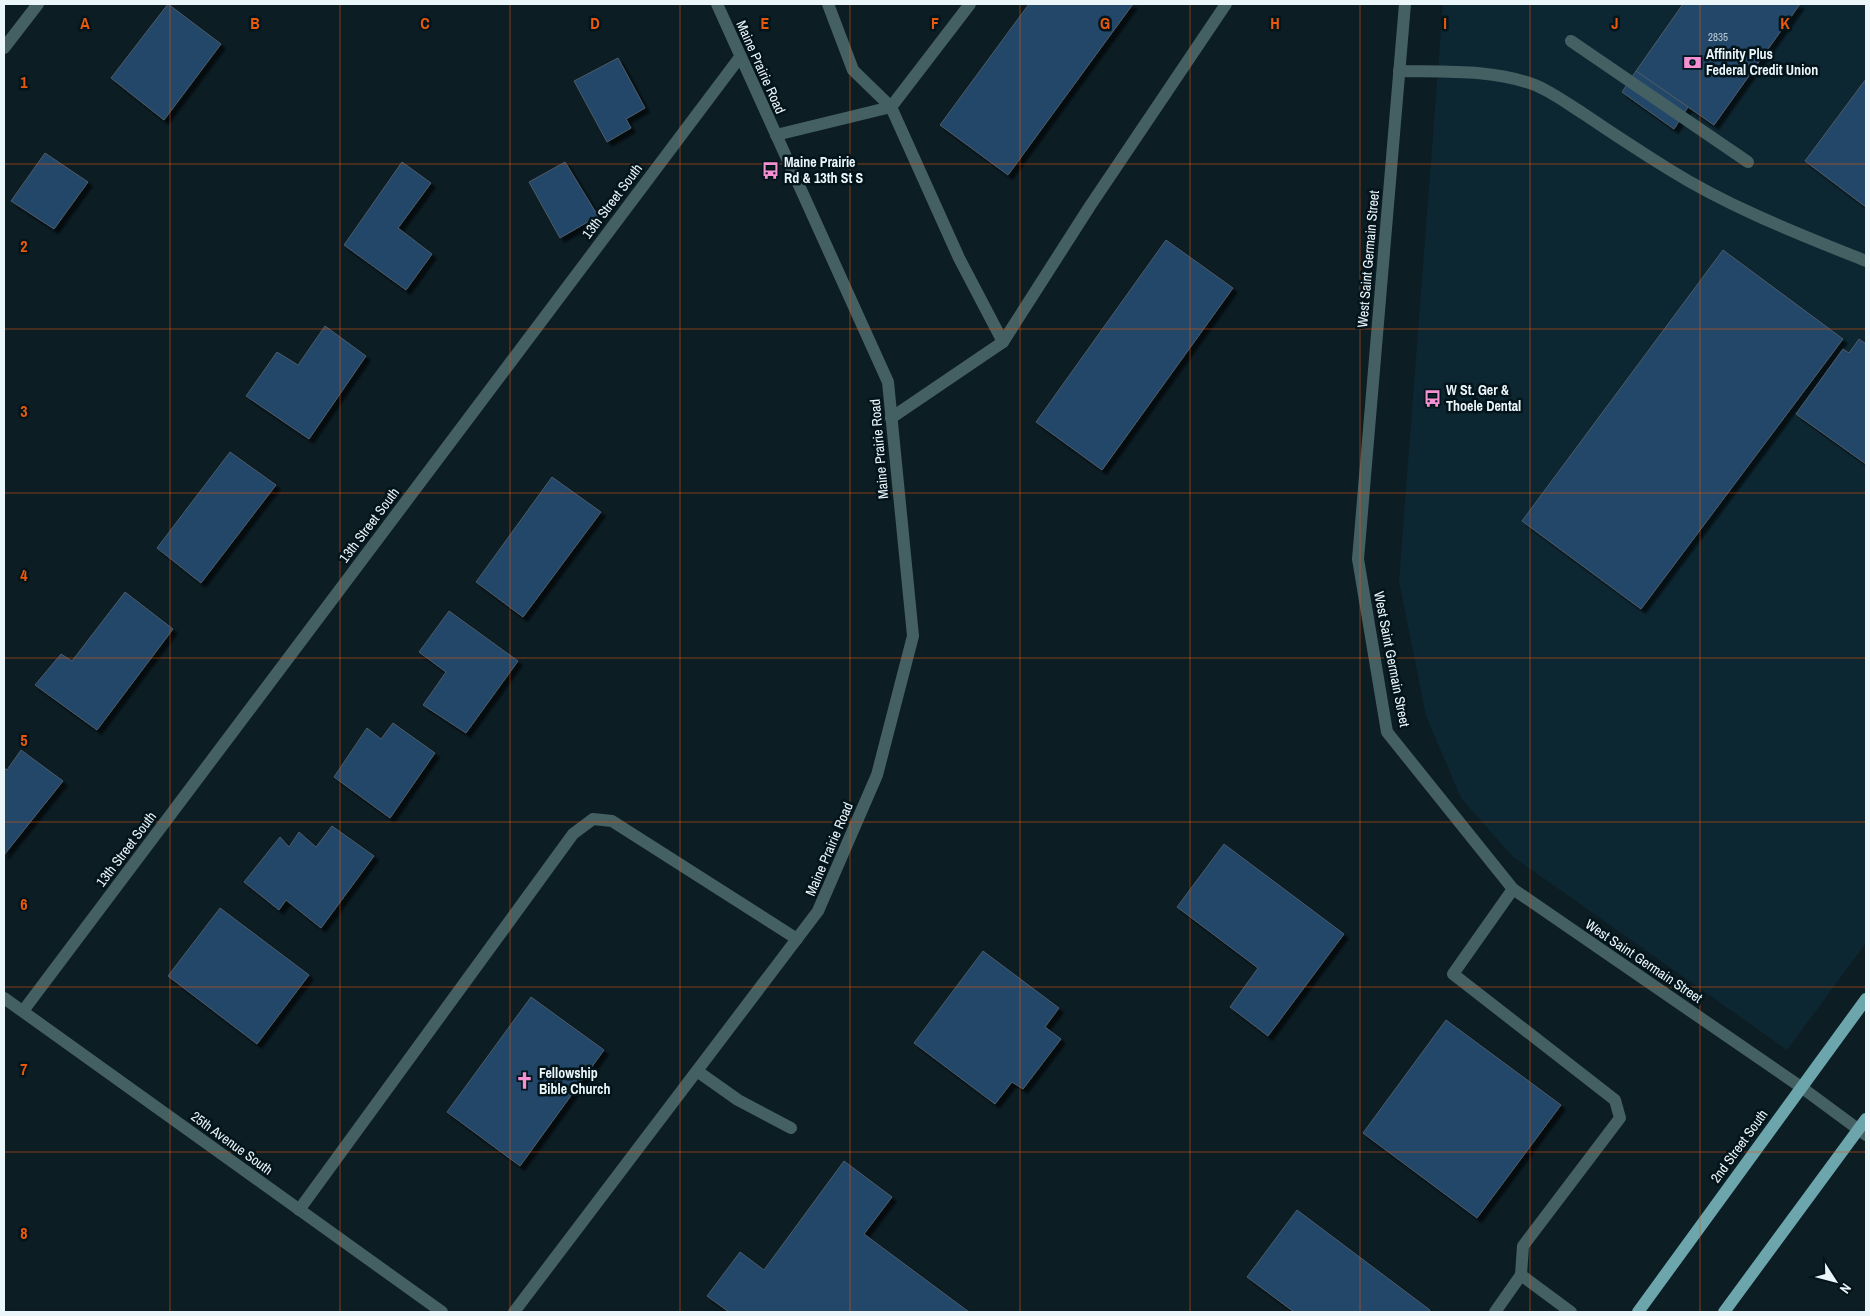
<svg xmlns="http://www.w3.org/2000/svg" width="1870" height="1316" font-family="'Archivo Narrow',sans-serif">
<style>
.built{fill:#0d2732}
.building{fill:#224668;stroke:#4e5b69;filter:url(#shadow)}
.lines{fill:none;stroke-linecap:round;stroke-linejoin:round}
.minor{stroke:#456063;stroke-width:12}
.major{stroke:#6ca6ac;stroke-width:12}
.grid{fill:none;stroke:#e8590c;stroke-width:1;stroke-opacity:0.55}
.labels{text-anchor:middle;stroke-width:5;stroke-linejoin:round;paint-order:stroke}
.number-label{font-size:11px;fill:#b9cad6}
.poi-label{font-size:14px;font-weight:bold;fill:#ebf6fb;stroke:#04141b;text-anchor:start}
.street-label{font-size:14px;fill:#ebf6fb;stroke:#04141b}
.grid-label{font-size:16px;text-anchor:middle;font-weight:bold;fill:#e8590c;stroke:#04141b;stroke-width:5;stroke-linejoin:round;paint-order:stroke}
</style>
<defs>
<filter id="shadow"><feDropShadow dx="4.5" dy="4.5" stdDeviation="1" flood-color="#0009"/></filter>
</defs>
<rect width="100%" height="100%" fill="#0c1d24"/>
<!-- built -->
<polygon class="built" points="1443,4 1866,4 1866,943 1787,1050 1512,856 1461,798 1426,716 1399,581"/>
<!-- building -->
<g class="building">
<polygon points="168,4 221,44 164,120 111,78"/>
<polygon points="1029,4 1133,4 1008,175 940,125"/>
<polygon points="1683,4 1800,4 1714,125 1636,71"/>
<polygon points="618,58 645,108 626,119 631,128 607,142 574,81"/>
<polygon points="1636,71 1688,107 1674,129 1622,92"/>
<polygon points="1866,79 1866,207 1805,161"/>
<polygon points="45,153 88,182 54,229 11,201"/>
<polygon points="402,162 431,183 398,228 432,254 406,290 344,245"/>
<polygon points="565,162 598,216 560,238 529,182"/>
<polygon points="1166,240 1233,288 1102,470 1036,422"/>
<polygon points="1723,250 1843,339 1641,609 1522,521"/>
<polygon points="325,326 366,356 309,439 246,396 277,352 298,365"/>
<polygon points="1859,339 1866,344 1866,464 1796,414 1843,349 1849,353"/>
<polygon points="230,452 276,485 201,583 157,548"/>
<polygon points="552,477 601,512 523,617 476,582"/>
<polygon points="125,592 173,629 97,730 35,685 61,654 72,661"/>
<polygon points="449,611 518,661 466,733 423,705 446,672 419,652"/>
<polygon points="393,723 435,753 390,818 334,777 367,728 381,739"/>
<polygon points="21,750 63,781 4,855 4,768 7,770"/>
<polygon points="332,826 374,856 321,928 286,900 279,910 244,882 280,837 289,847 299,832 316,847"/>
<polygon points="1224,844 1344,934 1268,1036 1230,1007 1258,968 1177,907"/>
<polygon points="220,908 309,975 257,1044 168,976"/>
<polygon points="983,951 1059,1008 1045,1027 1061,1039 1023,1089 1012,1082 995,1104 914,1043"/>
<polygon points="531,997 604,1050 520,1166 447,1112"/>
<polygon points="1446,1020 1561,1105 1477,1218 1363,1133"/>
<polygon points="844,1161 892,1197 864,1234 969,1312 729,1312 707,1296 740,1252 764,1270"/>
<polygon points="1297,1210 1430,1310 1429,1312 1294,1312 1247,1277"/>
</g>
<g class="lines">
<!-- minor -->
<g class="minor">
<polyline points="828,4 853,70 891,107 959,258 1003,342"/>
<polyline points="1405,4 1358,559 1387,732 1513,889 1801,1087 1866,1135"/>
<polyline points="1571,41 1748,162"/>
<polyline points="4,48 38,4"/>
<path d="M1399,71C1444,72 1492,69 1535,85C1552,92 1568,104 1584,114C1612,133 1641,152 1670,170C1731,208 1799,234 1866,261"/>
<polyline points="776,135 891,107 970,4"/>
<polyline points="891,418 1003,342 1090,206 1226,4"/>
<polyline points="1513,889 1453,974 1615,1100 1620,1118 1523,1246 1521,1275 1571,1312"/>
<polyline points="4,998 442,1312"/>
<polyline points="23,1011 740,57"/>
<polyline points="697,1071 738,1100 791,1128"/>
<polyline points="299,1210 573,834 593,819 612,821 797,939"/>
<polyline points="514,1312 818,911 877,775 913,636 888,382 717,4"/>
<polyline points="1495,1312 1521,1275"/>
</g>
<!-- major -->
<g class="major">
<polyline points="1638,1312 1866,999"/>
<polyline points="1724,1312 1866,1119"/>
</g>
</g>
<!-- grid -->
<path class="grid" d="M170,4V1312M340,4V1312M510,4V1312M680,4V1312M850,4V1312M1020,4V1312M1190,4V1312M1360,4V1312M1530,4V1312M1700,4V1312M4,164H1866M4,329H1866M4,493H1866M4,658H1866M4,822H1866M4,987H1866M4,1152H1866"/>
<!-- icons -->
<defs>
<symbol id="bank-bare" viewBox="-9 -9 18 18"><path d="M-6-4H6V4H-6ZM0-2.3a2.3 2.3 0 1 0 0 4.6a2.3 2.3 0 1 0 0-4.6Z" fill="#f591d2" stroke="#04141b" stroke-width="2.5" paint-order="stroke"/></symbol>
<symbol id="bus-bare" viewBox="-9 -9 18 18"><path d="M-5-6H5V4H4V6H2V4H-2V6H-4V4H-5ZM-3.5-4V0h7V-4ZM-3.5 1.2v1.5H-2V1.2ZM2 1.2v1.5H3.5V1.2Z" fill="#f591d2" stroke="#04141b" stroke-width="2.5" paint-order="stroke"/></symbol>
<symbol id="church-bare" viewBox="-9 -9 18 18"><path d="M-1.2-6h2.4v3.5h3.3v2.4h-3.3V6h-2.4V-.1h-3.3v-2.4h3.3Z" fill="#f591d2" stroke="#04141b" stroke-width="2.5" paint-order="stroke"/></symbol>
</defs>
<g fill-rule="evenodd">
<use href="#bank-bare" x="1680" y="50" width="25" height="25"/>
<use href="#bus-bare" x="758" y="158" width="25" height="25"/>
<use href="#bus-bare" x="1420" y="386" width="25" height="25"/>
<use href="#church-bare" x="512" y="1068" width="25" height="25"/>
</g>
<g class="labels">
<!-- number labels -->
<g class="number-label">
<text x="1718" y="41">2835</text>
</g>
<!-- poi labels -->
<g class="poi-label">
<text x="1706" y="59">Affinity Plus<tspan x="1706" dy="16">Federal Credit Union</tspan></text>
<text x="784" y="167">Maine Prairie<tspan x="784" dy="16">Rd &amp; 13th St S</tspan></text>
<text x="1446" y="395">W St. Ger &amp;<tspan x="1446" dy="16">Thoele Dental</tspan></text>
<text x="539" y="1078">Fellowship<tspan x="539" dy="16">Bible Church</tspan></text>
</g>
<!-- street labels -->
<g class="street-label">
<text transform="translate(761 67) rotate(66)" y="5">Maine Prairie Road</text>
<text transform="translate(612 201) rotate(-53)" y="5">13th Street South</text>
<text transform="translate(1368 259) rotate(-85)" y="5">West Saint Germain Street</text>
<text transform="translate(879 449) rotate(-95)" y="5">Maine Prairie Road</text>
<text transform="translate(369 525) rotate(-53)" y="5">13th Street South</text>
<text transform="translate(1392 659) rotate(79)" y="5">West Saint Germain Street</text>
<text transform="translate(126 849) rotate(-53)" y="5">13th Street South</text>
<text transform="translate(829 849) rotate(-67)" y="5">Maine Prairie Road</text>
<text transform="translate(1644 961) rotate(34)" y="5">West Saint Germain Street</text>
<text transform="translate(232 1143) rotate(36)" y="5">25th Avenue South</text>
<text transform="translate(1739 1146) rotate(-54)" y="5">2nd Street South</text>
</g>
</g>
<g class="grid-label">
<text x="85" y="29">A</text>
<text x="255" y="29">B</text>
<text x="425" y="29">C</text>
<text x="595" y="29">D</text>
<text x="765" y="29">E</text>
<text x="935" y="29">F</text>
<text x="1105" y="29">G</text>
<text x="1275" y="29">H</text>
<text x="1445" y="29">I</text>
<text x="1615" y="29">J</text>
<text x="1785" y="29">K</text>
<text x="24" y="88">1</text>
<text x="24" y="252">2</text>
<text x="24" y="417">3</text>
<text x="24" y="581">4</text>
<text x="24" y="746">5</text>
<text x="24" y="910">6</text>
<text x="24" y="1075">7</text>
<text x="24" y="1239">8</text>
</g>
<!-- border -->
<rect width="1870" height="1316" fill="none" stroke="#ebf6fb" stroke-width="10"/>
<!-- north arrow -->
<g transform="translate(1835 1281) rotate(126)" stroke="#04141b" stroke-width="4" paint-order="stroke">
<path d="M0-4L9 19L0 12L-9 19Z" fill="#ebf6fb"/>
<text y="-8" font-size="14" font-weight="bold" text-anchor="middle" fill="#ebf6fb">N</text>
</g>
</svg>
